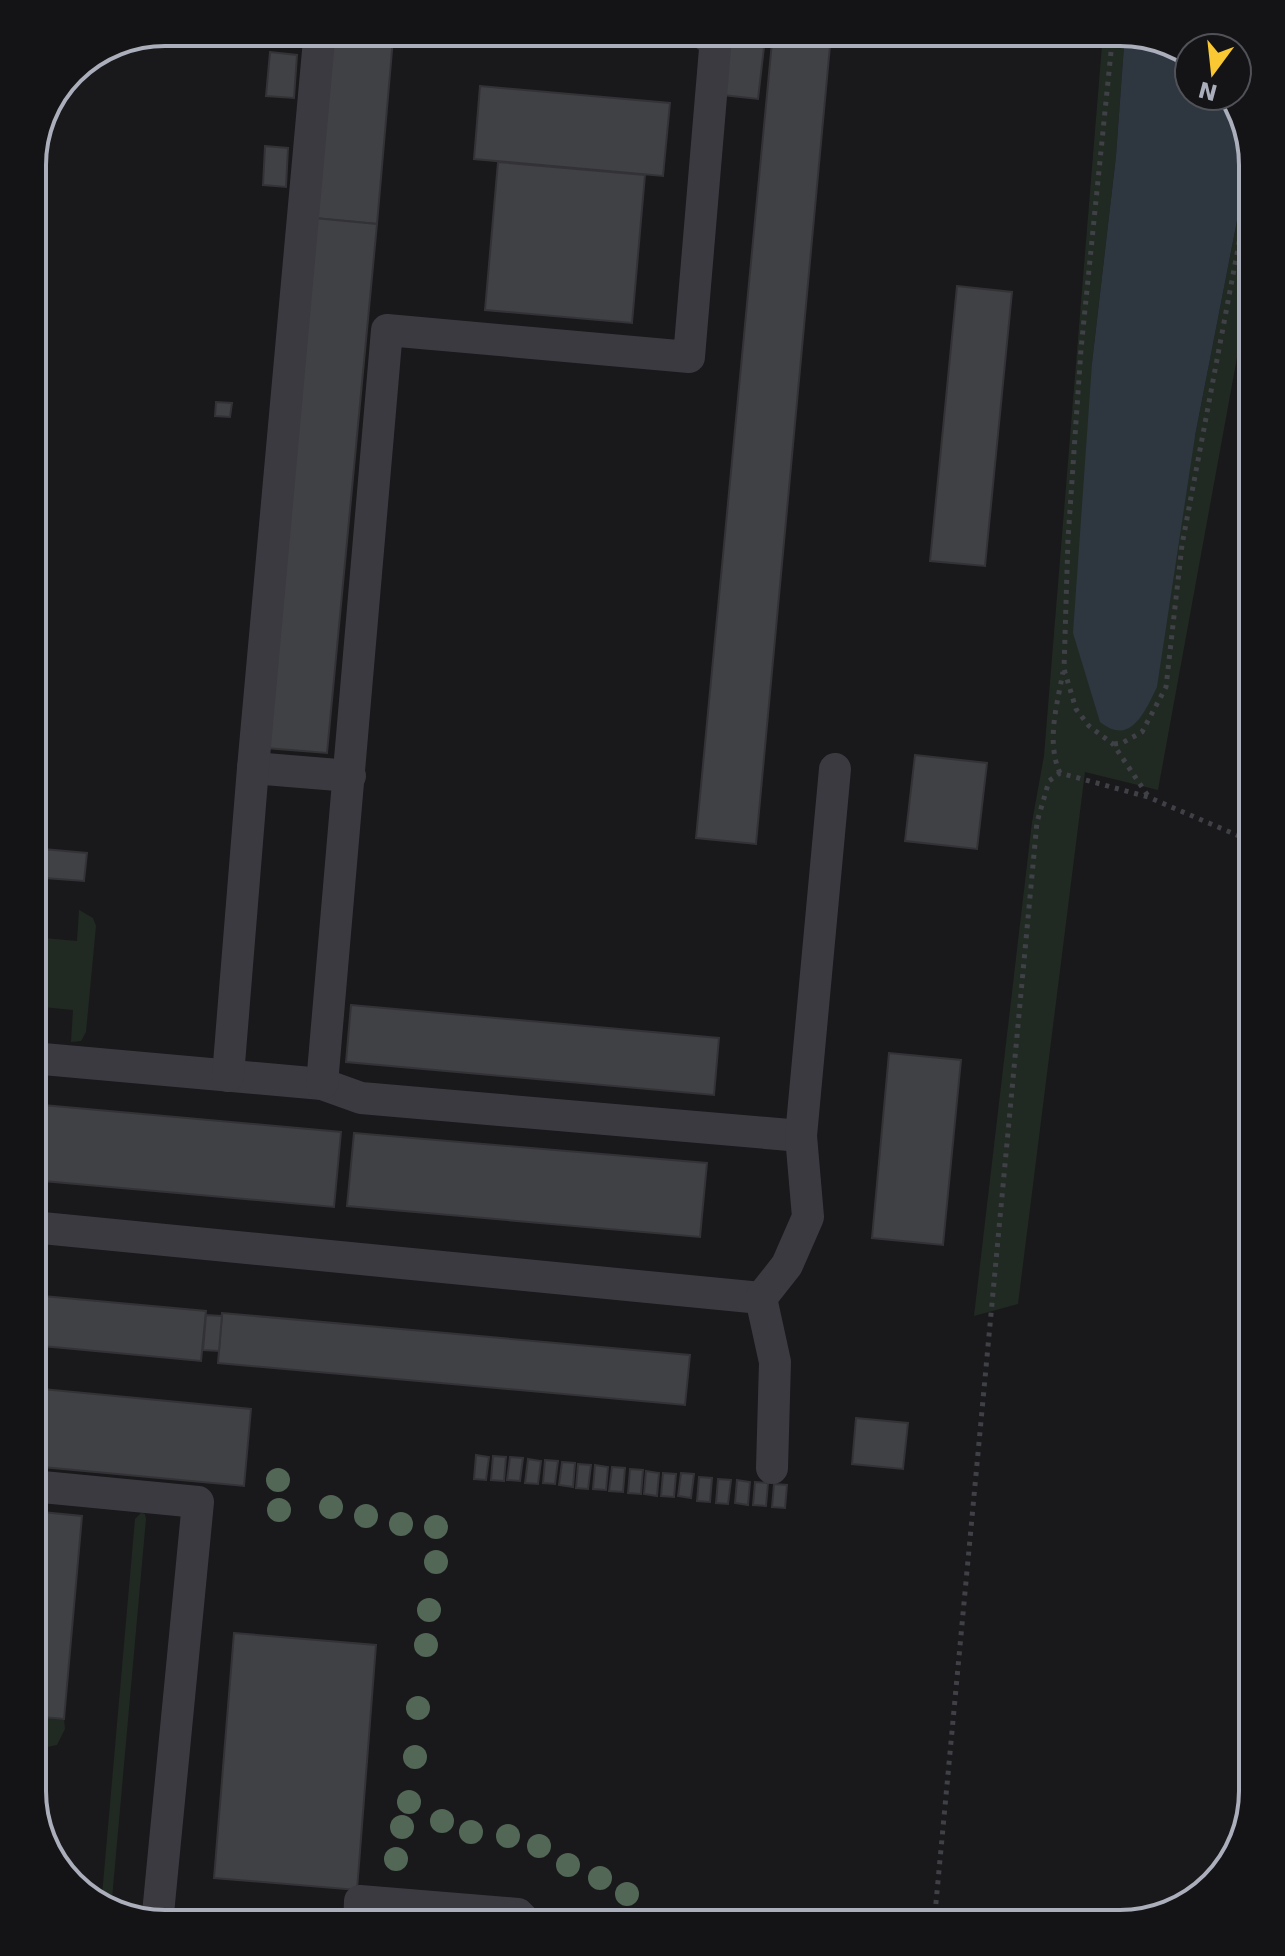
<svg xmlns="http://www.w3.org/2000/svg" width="1285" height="1956" font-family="'DejaVu Sans',sans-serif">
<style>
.green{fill:#202a22}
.water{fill:#2e3640}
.building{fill:#404145;stroke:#333337;stroke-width:2}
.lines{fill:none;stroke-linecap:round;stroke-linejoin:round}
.path{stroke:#3f4147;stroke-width:5;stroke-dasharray:4 6;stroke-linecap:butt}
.minor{stroke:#3a3a40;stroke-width:32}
.tree{fill:#526756}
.rim{fill:none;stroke:#abaebb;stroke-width:4}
</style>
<rect width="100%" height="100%" fill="#19191b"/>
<!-- green -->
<g class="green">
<polygon points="1125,32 1116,156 1092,363 1195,436 1250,154 1253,165 1253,270 1158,790 1085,772 1018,1304 974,1316 1032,822 1044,756 1103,33"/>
<polygon points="79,910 93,918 96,926 86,1032 81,1041 71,1042 73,1010 32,1006 32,937 77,941"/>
<polygon points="141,1513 145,1514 146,1519 111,1910 101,1907 135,1519"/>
<polygon points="32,1716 64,1719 65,1729 57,1745 47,1747 32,1745"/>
<polygon points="39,1818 49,1821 56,1836 54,1861 50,1857"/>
</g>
<!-- water -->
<path class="water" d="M1125,32L1187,50L1189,52V96H1232L1235,99L1250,154L1195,436L1157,687C1145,711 1131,747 1100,722L1073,633L1092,363L1116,156Z"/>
<!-- building -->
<g class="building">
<polygon points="831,35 756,844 696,838 772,42 745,41 746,36"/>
<polygon points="393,39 377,224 314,218 330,40"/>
<polygon points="728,44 764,47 758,99 723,95"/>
<polygon points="270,52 297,55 294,98 266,96"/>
<polygon points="480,86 670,103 663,176 474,159"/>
<polygon points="265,146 288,148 286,187 263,185"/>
<polygon points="498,162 645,175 632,323 485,310"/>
<polygon points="314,218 377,224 327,753 266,748"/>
<polygon points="957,286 1012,292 985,566 930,561"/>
<polygon points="216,402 232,403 230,417 215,416"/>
<polygon points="915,755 987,763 977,849 905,841"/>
<polygon points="32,848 87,853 84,881 32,877"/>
<polygon points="351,1005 719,1038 714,1095 346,1062"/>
<polygon points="889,1053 961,1060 943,1245 872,1238"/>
<polygon points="32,1104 341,1132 334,1207 32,1180"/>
<polygon points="354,1133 707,1163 700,1237 347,1206"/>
<polygon points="32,1295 206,1311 201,1361 32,1345"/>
<polygon points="222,1313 690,1355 685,1405 218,1363"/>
<polygon points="206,1315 222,1316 219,1351 203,1350"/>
<polygon points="32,1388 251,1409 244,1486 32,1466"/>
<polygon points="856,1418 908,1423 903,1469 852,1464"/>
<polygon points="476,1455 489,1457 486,1480 474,1479"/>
<polygon points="493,1456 506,1457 504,1481 491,1480"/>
<polygon points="510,1457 523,1458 520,1481 507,1480"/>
<polygon points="528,1459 541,1461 538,1484 525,1483"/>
<polygon points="545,1460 558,1461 555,1484 543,1483"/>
<polygon points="562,1462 575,1463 573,1487 559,1485"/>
<polygon points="578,1464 591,1465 588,1489 576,1488"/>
<polygon points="595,1465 608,1467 606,1490 593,1489"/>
<polygon points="612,1467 625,1468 623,1492 609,1491"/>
<polygon points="630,1469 643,1470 641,1494 628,1493"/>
<polygon points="646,1471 659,1473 657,1496 644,1494"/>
<polygon points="663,1473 676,1474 674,1497 661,1496"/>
<polygon points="681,1473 694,1474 691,1498 678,1496"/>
<polygon points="699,1477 712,1478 710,1502 697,1501"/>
<polygon points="718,1479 731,1480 728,1504 716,1503"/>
<polygon points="737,1480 750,1482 748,1505 735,1503"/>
<polygon points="755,1482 768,1483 766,1506 753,1505"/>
<polygon points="774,1484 787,1485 785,1508 772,1507"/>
<polygon points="32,1511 82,1516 64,1719 32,1716"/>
<polygon points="234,1633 376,1645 357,1890 214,1878"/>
<polygon points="389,1913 474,1924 389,1924"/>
</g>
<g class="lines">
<!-- path -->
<g class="path">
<polyline points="1113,32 1081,349 1068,539 1064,669 1076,709 1089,726 1113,744 1148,796"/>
<polyline points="1114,744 1122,743 1142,732 1166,687 1182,545 1253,169"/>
<path d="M1060,773C1046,742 1057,705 1063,672"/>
<polyline points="934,1924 1037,822 1049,781 1060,773 1148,797 1253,842"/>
</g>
<!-- minor -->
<g class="minor">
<polyline points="253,768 350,776"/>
<polyline points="32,1058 322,1084 361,1098 801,1136"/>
<polyline points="228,1076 253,768 319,40"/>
<polyline points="322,1084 387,330 689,357 716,37 707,36"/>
<polyline points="32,1227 761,1298"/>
<polyline points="772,1468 775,1362 761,1298 787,1265 808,1217 801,1136 835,769"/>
<polyline points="32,1486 198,1502 157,1924"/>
<polyline points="359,1924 360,1901 518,1914 528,1924"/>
</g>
</g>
<!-- trees -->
<g class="tree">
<circle cx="278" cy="1480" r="12"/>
<circle cx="331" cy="1507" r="12"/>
<circle cx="279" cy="1510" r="12"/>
<circle cx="366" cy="1516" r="12"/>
<circle cx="401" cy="1524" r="12"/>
<circle cx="436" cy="1527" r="12"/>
<circle cx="436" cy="1562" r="12"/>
<circle cx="429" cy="1610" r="12"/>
<circle cx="426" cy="1645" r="12"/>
<circle cx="418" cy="1708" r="12"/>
<circle cx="415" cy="1757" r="12"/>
<circle cx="409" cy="1802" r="12"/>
<circle cx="442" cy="1821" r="12"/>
<circle cx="402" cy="1827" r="12"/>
<circle cx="471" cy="1832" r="12"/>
<circle cx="508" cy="1836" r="12"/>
<circle cx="539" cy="1846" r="12"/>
<circle cx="396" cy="1859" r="12"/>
<circle cx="568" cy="1865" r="12"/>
<circle cx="600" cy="1878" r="12"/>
<circle cx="627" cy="1894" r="12"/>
</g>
<!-- crop -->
<path d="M0 0H1285V1956H0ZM165 46H1120A119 119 0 0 1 1239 165V1791A119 119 0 0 1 1120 1910H165A119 119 0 0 1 46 1791V165A119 119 0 0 1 165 46Z" fill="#141416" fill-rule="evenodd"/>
<path class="rim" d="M165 46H1120A119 119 0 0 1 1239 165V1791A119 119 0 0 1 1120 1910H165A119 119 0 0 1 46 1791V165A119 119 0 0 1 165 46Z"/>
<!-- north arrow -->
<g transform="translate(1213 72) rotate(195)"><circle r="38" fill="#141416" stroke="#505258" stroke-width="2"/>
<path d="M0-6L14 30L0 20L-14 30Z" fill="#fac832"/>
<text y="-12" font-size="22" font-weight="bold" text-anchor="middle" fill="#abaebb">N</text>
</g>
</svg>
